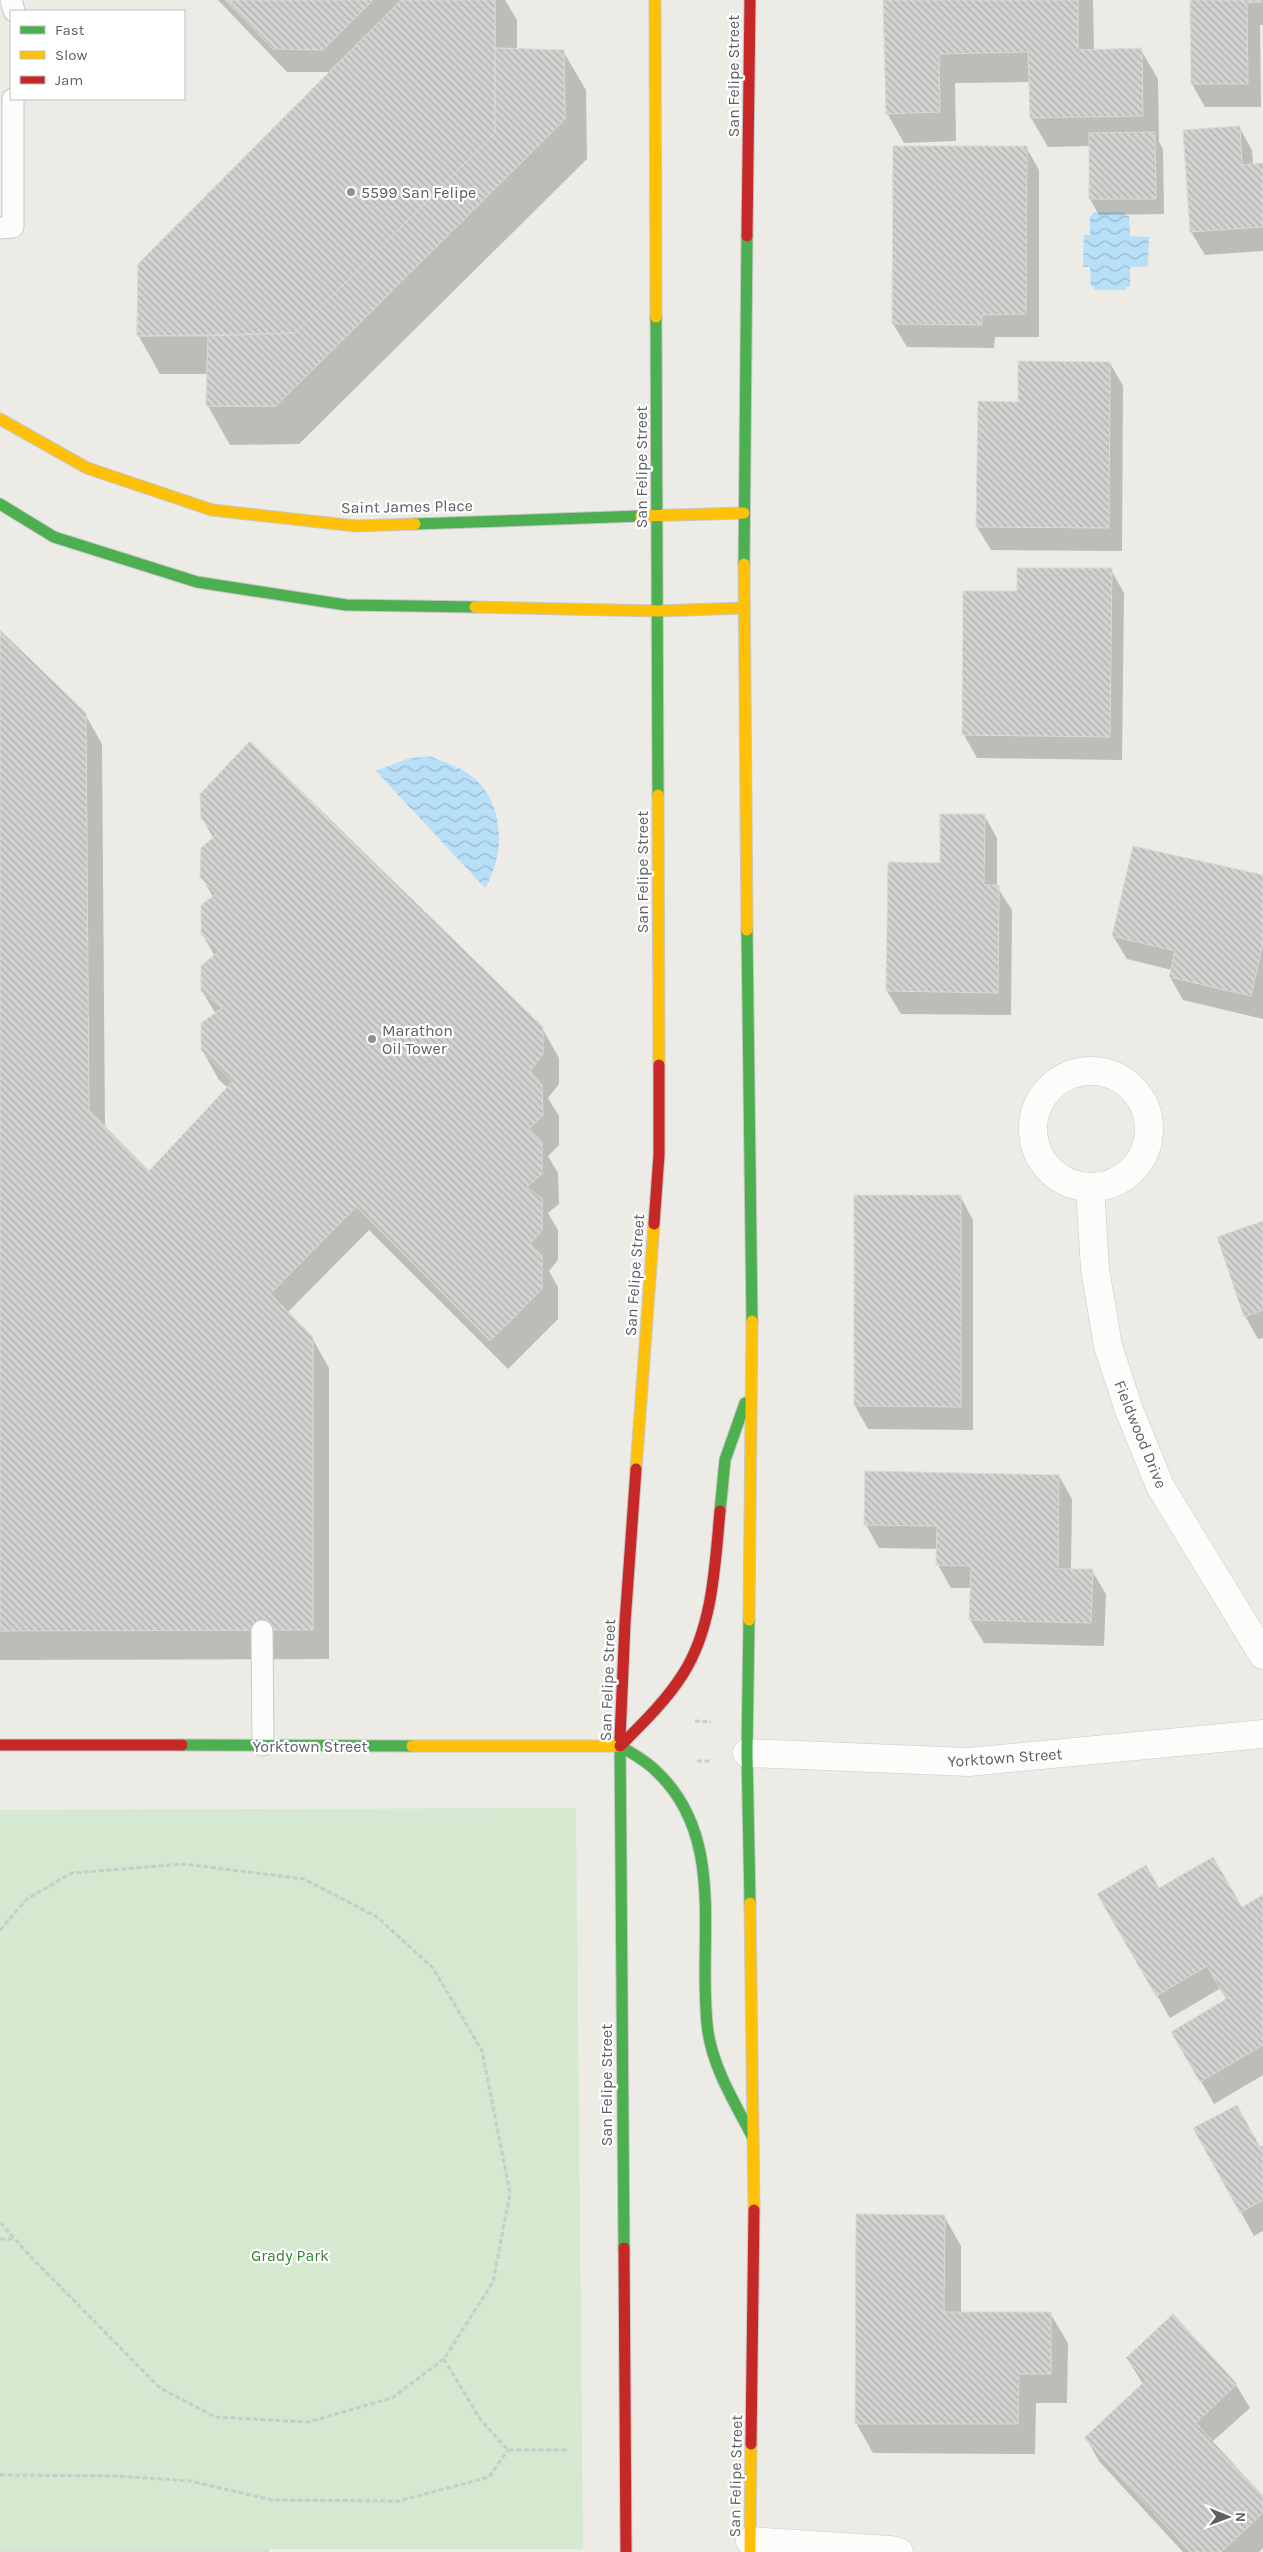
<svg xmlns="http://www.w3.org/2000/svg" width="1263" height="2552" font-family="Karla,sans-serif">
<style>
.education{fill:#dedbd5}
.green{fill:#d4e9d0}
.water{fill:url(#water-waves)}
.shadow{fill:#0003}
.building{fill:url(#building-back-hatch);stroke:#dbd9d5}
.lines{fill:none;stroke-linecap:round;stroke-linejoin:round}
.lane-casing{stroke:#c9c9c8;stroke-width:23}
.street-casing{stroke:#c9c9c8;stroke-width:29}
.fast-casing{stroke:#c7c8c6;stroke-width:13}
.slow-casing{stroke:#c7c8c6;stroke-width:13}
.jam-casing{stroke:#c7c8c6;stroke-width:13}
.path{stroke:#c8cdca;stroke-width:3;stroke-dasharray:5 2.5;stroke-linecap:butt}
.lane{stroke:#fcfcfb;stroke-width:21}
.street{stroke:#fcfcfb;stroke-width:28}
.fast{stroke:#4caf50;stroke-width:11}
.slow{stroke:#ffc107;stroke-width:11}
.jam{stroke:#c62828;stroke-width:11}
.poi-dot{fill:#8e9192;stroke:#fff;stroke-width:2}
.labels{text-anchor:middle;stroke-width:4.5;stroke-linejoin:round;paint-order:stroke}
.street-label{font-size:16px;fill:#5b6064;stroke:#fff}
.poi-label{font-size:16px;fill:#5b6064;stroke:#fff;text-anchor:start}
.park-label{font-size:16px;fill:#318632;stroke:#fff}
</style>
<defs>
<pattern id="water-waves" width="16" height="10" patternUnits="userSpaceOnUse" patternTransform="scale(1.25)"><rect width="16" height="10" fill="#b8dff8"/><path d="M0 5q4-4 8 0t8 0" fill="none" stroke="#99b8cc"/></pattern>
<pattern id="building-back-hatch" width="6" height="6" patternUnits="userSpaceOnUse" patternTransform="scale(1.25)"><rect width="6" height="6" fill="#d3d2d0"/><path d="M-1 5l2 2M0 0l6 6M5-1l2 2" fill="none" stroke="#aeaeac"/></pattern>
</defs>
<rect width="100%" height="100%" fill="#ecebe6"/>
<!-- education -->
<rect class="education" x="0" y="2549" width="269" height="3"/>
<!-- green -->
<polygon class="green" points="576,1808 583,2549 0,2549 0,1810"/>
<!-- water -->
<g class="water">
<polygon points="1093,212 1125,212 1125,215 1129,216 1130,236 1149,237 1148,266 1130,267 1130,287 1126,287 1125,290 1094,290 1094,287 1091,286 1090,267 1083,267 1084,235 1090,235 1090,216 1093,215"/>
<path d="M429,756C444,762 461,767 474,778C505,805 505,856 485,888L376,771L407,759Z"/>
</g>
<!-- shadow -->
<g class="shadow">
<polygon points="218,0 505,0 517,20 517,50 563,51 586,90 587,159 299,444 230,445 208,406 208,374 160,374 138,335 331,72 287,72"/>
<polygon points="885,0 1093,0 1094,51 1141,50 1158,79 1159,142 1163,149 1164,214 1099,215 1090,199 1090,146 1048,147 1031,118 1030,82 955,83 956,141 904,143 887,113"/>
<polygon points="1192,0 1263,0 1263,25 1260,25 1261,107 1205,107 1192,84"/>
<polygon points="1239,127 1252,150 1253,165 1263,165 1263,251 1205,255 1191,232 1185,131"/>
<polygon points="1026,147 1039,170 1039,337 995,337 994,348 907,347 893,324"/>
<polygon points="1110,363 1123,386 1122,551 991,550 977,527 1019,403"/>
<polygon points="1111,570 1124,593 1122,760 977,758 964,735 1019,592"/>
<polygon points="0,631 85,714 102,744 105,1129 152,1176 228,1088 219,1080 202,1050 216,1014 202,991 215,956 202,934 213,897 202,877 214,839 202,818 542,1028 559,1058 559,1084 548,1098 559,1116 559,1145 548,1156 558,1173 559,1204 548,1213 558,1230 558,1260 549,1271 558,1287 558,1319 508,1369 369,1230 287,1313 312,1338 329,1368 329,1659 0,1660"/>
<polygon points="984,815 997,838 997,887 1012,910 1011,1015 901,1014 887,991 889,863 941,864"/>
<polygon points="1263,876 1263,1019 1183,1000 1170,977 1172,970 1127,959 1113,936"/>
<polygon points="855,1196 960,1196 973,1220 973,1430 868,1429 855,1406"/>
<polygon points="1263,1222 1263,1338 1258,1339 1245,1316"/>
<polygon points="1059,1476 1072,1499 1071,1570 1092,1571 1106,1594 1104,1646 984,1643 970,1620 971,1588 951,1588 938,1565 938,1549 879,1548 866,1525"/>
<polygon points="1159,1890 1242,1909 1263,1897 1263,2075 1214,2104 1173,2032 1228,2000 1221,1988 1170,2018 1098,1894"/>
<polygon points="1195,2129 1260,2149 1263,2147 1263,2231 1254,2236"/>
<polygon points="944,2216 961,2246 961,2313 1050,2313 1068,2343 1067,2403 1036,2403 1035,2454 873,2453 856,2423"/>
<polygon points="1173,2315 1236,2385 1250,2408 1212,2442 1263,2498 1263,2548 1259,2552 1183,2552 1099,2461 1086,2438 1143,2384 1127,2358"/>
</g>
<!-- building -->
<g class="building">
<polygon points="225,0 373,0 323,50 273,49"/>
<polygon points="401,0 495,0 495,48 564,50 565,119 276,406 206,406 208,336 137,336 138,264"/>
<polygon points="401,0 495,0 495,133 295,333 137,336 138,264"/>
<polygon points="883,0 1078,0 1078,50 1142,48 1143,116 1030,118 1028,52 939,54 940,112 886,114"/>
<polygon points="1190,0 1261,0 1261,2 1247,3 1248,84 1191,84"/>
<polygon points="495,48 564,50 565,119 276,406 206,406 208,336 295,333 495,133"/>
<polygon points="1240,126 1242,165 1263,163 1263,227 1190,232 1183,130"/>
<polygon points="1155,132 1156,199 1089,199 1089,133"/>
<polygon points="893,146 1027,146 1026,314 982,315 982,325 892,324"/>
<polygon points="1018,361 1110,362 1109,528 976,527 978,401 1018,402"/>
<polygon points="1017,568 1112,568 1110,737 962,735 963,591 1017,591"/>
<polygon points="0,630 86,713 89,1110 313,1337 313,1630 0,1631"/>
<polygon points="250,741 543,1027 543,1054 530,1071 542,1085 543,1115 529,1129 542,1142 542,1174 527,1187 542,1199 542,1230 530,1244 542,1256 542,1289 490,1341 201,1050 201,1023 222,1008 201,991 201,966 219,951 201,934 201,905 216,894 200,877 201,848 216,835 201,818 200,794"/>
<polygon points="940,814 985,814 984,885 999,885 998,993 886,991 888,862 940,863"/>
<polygon points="1133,846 1263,875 1263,943 1251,996 1169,977 1175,951 1112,936"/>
<polygon points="232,1082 356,1207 270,1294 149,1171"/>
<polygon points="854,1195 961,1195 961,1407 854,1406"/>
<polygon points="1263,1221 1263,1310 1244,1317 1217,1237"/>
<polygon points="865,1471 1059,1475 1058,1569 1093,1569 1091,1623 969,1620 971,1566 936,1565 937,1526 864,1525"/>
<polygon points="1213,1857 1242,1907 1263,1895 1263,2045 1200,2082 1171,2032 1226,1999 1207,1966 1156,1996 1097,1894 1146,1865 1159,1888"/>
<polygon points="1237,2105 1260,2147 1263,2145 1263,2200 1240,2213 1193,2128"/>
<polygon points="856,2214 945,2215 944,2312 1051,2312 1051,2374 1019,2374 1018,2424 855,2424"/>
<polygon points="1173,2314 1237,2384 1196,2423 1263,2496 1263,2513 1221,2552 1190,2552 1084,2438 1146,2380 1126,2358"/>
</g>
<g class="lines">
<defs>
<g id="lane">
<polyline points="11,0 14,11"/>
<polyline points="0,228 13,227 13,99"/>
<polyline points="262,1631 263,1745"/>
</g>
<g id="street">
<circle cx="1091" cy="1129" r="58"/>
<polyline points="1090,1187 1095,1269 1108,1346 1129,1410 1160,1486 1263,1655"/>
<polyline points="747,1753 968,1762 1263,1734"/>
<polyline points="750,2541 890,2550 899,2552"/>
</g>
<g id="fast">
<polyline points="656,317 658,795"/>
<polyline points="0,504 54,537 197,582 346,605 475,607"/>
<polyline points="415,524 641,516"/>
<polyline points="744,564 747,236"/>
<polyline points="747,930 752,1321"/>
<polyline points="720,1511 725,1460 745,1403"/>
<polyline points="749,1620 747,1753 750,1903"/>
<polyline points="620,1738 624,2248"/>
<polyline points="182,1745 412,1746"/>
<path d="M620,1746C633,1754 647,1761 657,1772C729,1840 696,1945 708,2032C714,2070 735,2103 752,2136"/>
</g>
<g id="slow">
<polyline points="655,0 656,317"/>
<polyline points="0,419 87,468 212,510 356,526 415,524"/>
<polyline points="641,516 744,513"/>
<polyline points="744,564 747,930"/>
<polyline points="475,607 658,611 743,608"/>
<polyline points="658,795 659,1065"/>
<polyline points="636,1469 654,1224"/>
<polyline points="749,1620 752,1321"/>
<polyline points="412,1746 620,1746"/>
<polyline points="750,1903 754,2210"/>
<polyline points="750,2552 751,2444"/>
</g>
<g id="jam">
<polyline points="747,236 750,0"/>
<polyline points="654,1224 659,1155 659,1065"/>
<polyline points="620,1738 625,1623 636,1469"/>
<polyline points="0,1745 182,1745"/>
<path d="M620,1746C642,1724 666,1701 683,1674C713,1627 715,1565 720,1511"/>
<polyline points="624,2248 626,2552"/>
<polyline points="751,2444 754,2210"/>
</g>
</defs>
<!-- lane casing -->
<use href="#lane" class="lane-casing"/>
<!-- street casing -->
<use href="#street" class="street-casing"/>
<!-- fast casing -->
<use href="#fast" class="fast-casing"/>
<!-- slow casing -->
<use href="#slow" class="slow-casing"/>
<!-- jam casing -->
<use href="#jam" class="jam-casing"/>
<!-- path -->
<g class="path">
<polyline points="695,1721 711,1722"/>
<polyline points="697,1761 711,1761"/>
<polyline points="0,1930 27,1899 72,1873 184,1864 304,1879 377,1917 433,1968 482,2051 510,2193 493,2282 444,2359 392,2398 308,2422 215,2417 160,2388 30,2256 0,2222"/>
<polyline points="0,2239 14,2239"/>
<polyline points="444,2359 480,2419 508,2450 567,2450"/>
<polyline points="0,2475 118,2476 190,2481 272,2500 399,2501 489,2477 508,2450"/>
</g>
<!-- lane -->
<use href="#lane" class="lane"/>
<!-- street -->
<use href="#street" class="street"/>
<!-- fast -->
<use href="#fast" class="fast"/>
<!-- slow -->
<use href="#slow" class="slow"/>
<!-- jam -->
<use href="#jam" class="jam"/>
</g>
<!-- markers -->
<g class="poi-dot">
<circle cx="351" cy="192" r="5"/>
<circle cx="372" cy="1039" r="5"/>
</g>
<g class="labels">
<!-- street labels -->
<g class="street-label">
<text transform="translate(733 76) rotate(-90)" y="6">San Felipe Street</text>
<text transform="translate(641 467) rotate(-90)" y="6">San Felipe Street</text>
<text transform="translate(407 506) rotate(-1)" y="6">Saint James Place</text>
<text transform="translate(642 872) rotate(-90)" y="6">San Felipe Street</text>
<text transform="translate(634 1275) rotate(-86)" y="6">San Felipe Street</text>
<text transform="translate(1141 1434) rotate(68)" y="6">Fieldwood Drive</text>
<text transform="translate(607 1680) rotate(-88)" y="6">San Felipe Street</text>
<text x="310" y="1752">Yorktown Street</text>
<text transform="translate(1005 1757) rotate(-4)" y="6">Yorktown Street</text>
<text transform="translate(606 2085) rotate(-90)" y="6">San Felipe Street</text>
<text transform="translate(735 2476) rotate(-89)" y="6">San Felipe Street</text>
</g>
<!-- poi labels -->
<g class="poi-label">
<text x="361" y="198">5599 San Felipe</text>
<text x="382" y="1036">Marathon<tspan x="382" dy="18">Oil Tower</tspan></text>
</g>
<!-- park labels -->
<g class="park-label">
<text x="290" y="2261">Grady Park</text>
</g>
</g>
<!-- legend -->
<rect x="10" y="10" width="175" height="90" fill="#ffffff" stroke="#bdbfc1"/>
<rect x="20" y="26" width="25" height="8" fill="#4caf50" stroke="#bdbfc1"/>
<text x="55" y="35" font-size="15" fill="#5b6064">Fast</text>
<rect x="20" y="51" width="25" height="8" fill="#ffc107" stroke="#bdbfc1"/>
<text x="55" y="60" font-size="15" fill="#5b6064">Slow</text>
<rect x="20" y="76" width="25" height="8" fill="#c62828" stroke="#bdbfc1"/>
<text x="55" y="85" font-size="15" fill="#5b6064">Jam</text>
<!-- north arrow -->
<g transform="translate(1228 2517) rotate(91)" stroke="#ffffff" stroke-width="4" paint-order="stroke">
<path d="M0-4L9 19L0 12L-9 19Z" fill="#5b6064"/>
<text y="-8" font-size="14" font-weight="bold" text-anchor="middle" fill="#5b6064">N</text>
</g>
</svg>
